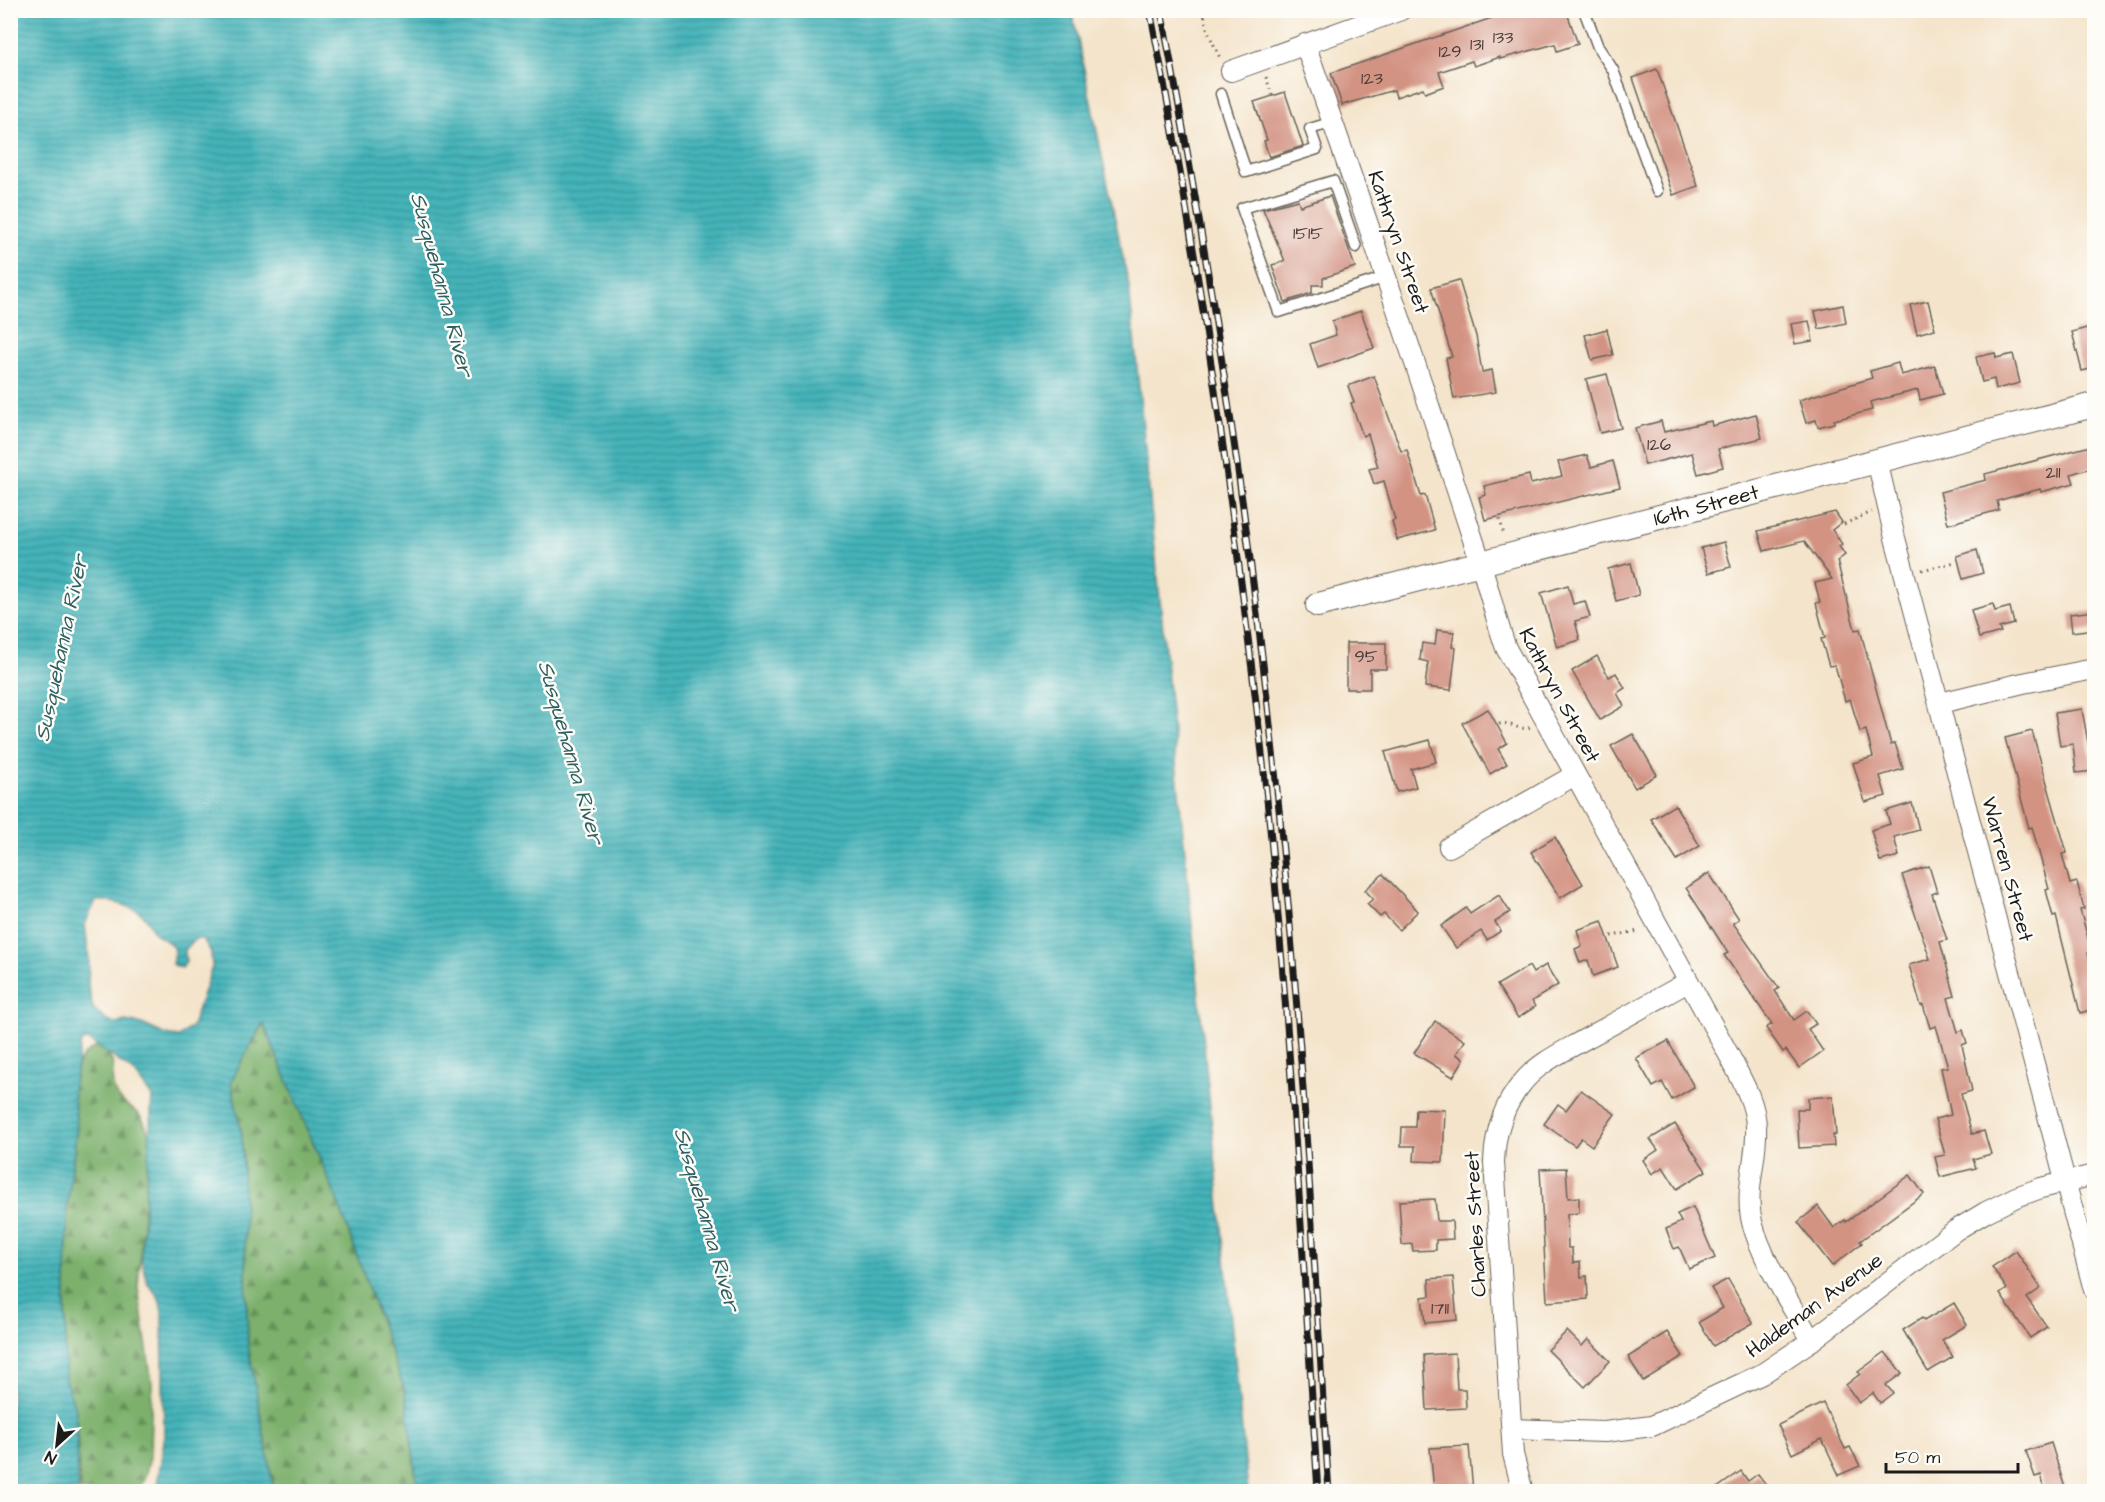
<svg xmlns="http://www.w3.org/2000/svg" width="2105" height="1502" font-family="'Architects Daughter',sans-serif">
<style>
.forest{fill:url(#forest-firs);stroke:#4c6644;stroke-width:1.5}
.water{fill:url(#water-rules);stroke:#30686b;stroke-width:1.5;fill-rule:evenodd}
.building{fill:#d39383}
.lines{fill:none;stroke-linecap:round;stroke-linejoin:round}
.service-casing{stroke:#686259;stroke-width:13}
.minor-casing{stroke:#686259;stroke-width:22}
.tertiary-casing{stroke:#686259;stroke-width:26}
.path{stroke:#686259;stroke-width:3;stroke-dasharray:1.5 4.5;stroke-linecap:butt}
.service{stroke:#fff;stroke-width:10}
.minor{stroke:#fff;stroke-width:20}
.tertiary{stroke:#fff;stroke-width:24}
.rail-casing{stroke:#1c1c1c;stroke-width:7}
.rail{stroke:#fdfcf7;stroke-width:4.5;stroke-dasharray:14;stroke-linecap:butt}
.labels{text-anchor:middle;stroke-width:5;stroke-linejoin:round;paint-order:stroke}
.number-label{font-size:18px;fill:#4a3a36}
.street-label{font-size:21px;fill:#1c1c1c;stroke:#fdfcf7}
.water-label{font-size:22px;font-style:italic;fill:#2e6063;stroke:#fdfcf7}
</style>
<defs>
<pattern id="forest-firs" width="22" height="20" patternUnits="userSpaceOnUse" patternTransform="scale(1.5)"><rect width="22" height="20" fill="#7bb06c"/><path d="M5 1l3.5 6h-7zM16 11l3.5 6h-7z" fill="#648e58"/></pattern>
<pattern id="water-rules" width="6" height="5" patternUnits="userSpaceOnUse" patternTransform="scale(1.5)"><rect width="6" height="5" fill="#44b4ba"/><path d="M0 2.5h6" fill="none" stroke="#389296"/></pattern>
</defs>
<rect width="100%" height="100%" fill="#fdfcf7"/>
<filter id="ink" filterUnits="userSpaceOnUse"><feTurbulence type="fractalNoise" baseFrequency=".0167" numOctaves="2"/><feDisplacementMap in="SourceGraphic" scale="12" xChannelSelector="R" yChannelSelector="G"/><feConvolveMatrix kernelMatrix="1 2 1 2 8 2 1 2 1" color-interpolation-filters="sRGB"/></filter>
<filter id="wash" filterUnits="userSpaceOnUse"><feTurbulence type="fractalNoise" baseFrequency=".008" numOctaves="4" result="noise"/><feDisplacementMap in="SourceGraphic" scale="24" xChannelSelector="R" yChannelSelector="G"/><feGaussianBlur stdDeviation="1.35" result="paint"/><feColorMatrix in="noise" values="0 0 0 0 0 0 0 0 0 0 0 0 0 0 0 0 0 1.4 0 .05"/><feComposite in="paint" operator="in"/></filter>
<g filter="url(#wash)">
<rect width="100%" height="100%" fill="#f4e4cb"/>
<!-- forest -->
<g class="forest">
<polygon points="263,1023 338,1202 405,1391 418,1491 274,1491 248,1345 242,1135 231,1081"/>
<path d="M97,1046C126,1066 105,1072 116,1094C121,1103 133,1108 140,1116C145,1121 147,1130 150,1137L138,1287L152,1383L150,1457L144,1481L136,1491H80L76,1410L65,1380L67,1210L77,1126L73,1089L77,1066L85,1054Z"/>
</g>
<!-- water -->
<path class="water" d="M10,11H1072L1129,286L1248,1491H418L405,1391L338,1202L263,1023L231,1081L242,1135L248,1345L274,1491H156L164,1441L162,1312L159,1298L147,1282L141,1257L152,1097L134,1072L88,1040L81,1042L73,1089L77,1126L67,1210L65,1380L76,1410L78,1491H11ZM96,901C110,900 133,906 144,916C149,920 150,927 154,932C168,946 178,939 172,964L182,968L186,962L185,950L195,939H203L211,952L212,967L192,1026L179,1037L166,1035L142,1024L126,1021L115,1023L107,1021L93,1008L88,986L89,959L85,924Z"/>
<g id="blocks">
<!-- building -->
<g class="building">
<polygon points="1515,10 1566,10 1578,44 1557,51 1555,44 1500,59 1500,57 1474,66 1472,61 1439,72 1444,86 1425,93 1423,88 1396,97 1394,90 1342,105 1331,73"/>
<polygon points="1657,69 1698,186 1673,195 1633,78"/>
<polygon points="1285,92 1303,146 1269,157 1264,141 1267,140 1254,102"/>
<polygon points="1330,196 1355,267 1323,278 1323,285 1312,285 1312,293 1285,302 1272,265 1285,261 1263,209 1298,200 1300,206"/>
<polygon points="1459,280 1476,336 1482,372 1492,370 1496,392 1454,399 1446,358 1452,357 1431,288"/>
<polygon points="1928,301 1935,329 1917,334 1910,305"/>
<polygon points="1843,305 1846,323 1819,329 1815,311"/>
<polygon points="1361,311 1374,348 1318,368 1310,344 1336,335 1332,321"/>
<polygon points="1809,321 1813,341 1795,344 1791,324"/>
<polygon points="2094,326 2094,368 2082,371 2072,332"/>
<polygon points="1607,329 1613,355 1592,360 1585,335"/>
<polygon points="1995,353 1996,358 2013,354 2020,383 1996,389 1994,379 1982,382 1976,357"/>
<polygon points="1898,363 1901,375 1935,366 1943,394 1920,400 1918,390 1870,402 1872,410 1834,420 1834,423 1818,427 1816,420 1806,423 1799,400 1872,378 1870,371"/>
<polygon points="1607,374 1621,428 1600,433 1586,379"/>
<polygon points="1374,376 1401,451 1407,450 1421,496 1425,495 1435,530 1397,540 1392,521 1395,520 1384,481 1374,484 1369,469 1378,467 1368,434 1363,436 1351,403 1354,402 1348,386"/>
<polygon points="1756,414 1762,438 1718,449 1723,467 1698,474 1692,453 1645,465 1635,428 1661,421 1664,432 1711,421 1712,426"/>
<polygon points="2094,445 2094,467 2071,474 2074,483 2041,492 2040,489 1997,501 1999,510 1948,524 1940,492 1986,480 1985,474"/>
<polygon points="1587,455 1591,467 1613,461 1620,487 1485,520 1479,497 1486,495 1484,486 1529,475 1531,484 1562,476 1558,462"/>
<polygon points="1835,512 1842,522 1832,530 1842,544 1839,546 1845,555 1837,561 1855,630 1860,629 1891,745 1895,743 1903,769 1880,776 1886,796 1865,802 1853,763 1873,757 1866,730 1860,732 1850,699 1845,701 1835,665 1829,666 1821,639 1825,638 1816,603 1820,602 1815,583 1832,579 1804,541 1764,551 1758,531"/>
<polygon points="1724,542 1731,567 1708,573 1701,548"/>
<polygon points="1977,550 1983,573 1963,579 1957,556"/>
<polygon points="1631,563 1639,595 1616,601 1608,569"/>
<polygon points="1568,585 1573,604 1585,601 1590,617 1575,621 1580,640 1557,647 1541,593"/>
<polygon points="1993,604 1995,611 2010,607 2014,624 1999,628 2001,632 1979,638 1971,610"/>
<polygon points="2094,611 2094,629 2072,632 2070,614"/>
<polygon points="1437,630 1454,632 1452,647 1456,648 1451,690 1425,687 1428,662 1420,660 1422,643 1435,645"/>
<polygon points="1346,643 1386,643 1386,669 1370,669 1370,689 1346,689"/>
<polygon points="1597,656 1609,677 1616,673 1625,688 1617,693 1624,706 1600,720 1572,671"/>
<polygon points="1488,709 1507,743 1498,749 1507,764 1490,774 1462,723"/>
<polygon points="2082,709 2093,771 2076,773 2073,744 2060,746 2055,713"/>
<polygon points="2032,731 2067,853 2062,854 2070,884 2077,882 2084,909 2080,910 2092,952 2088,953 2094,979 2094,1009 2080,1013 2056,916 2053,917 2046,890 2049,889 2032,827 2029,828 2005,738"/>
<polygon points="1633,734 1657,775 1635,788 1611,746"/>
<polygon points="1430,740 1436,762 1411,769 1416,787 1397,792 1385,752"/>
<polygon points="1912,803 1919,830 1894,837 1899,856 1880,861 1871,830 1890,824 1886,811"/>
<polygon points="1675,805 1700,846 1677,860 1651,819"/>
<polygon points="1555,837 1583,884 1560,898 1531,852"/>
<polygon points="1929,866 1937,892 1932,894 1947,940 1940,942 1955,996 1948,998 1958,1032 1963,1030 1967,1043 1962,1045 1972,1091 1961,1094 1972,1134 1984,1131 1991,1154 1973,1159 1976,1168 1940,1177 1935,1157 1945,1155 1935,1119 1951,1115 1941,1068 1948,1067 1936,1026 1930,1028 1923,1005 1921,1006 1909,965 1930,959 1902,875"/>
<polygon points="1709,873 1739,919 1733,923 1779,988 1775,991 1794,1020 1807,1011 1816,1024 1808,1029 1823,1051 1799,1068 1786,1050 1783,1052 1766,1028 1772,1024 1724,955 1728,953 1686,888"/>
<polygon points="1383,874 1418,911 1399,930 1384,914 1380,917 1367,904 1373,899 1365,890"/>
<polygon points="1499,895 1510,912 1495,922 1501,931 1487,940 1481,931 1456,948 1441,926 1466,908 1470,914"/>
<polygon points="1602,921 1618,967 1593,976 1588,960 1580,963 1575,949 1582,946 1577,930"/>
<polygon points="1546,965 1558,985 1532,1001 1535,1007 1518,1018 1497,985 1529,966 1533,973"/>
<polygon points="1435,1021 1465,1041 1456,1054 1464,1059 1453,1077 1414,1053"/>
<polygon points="1668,1041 1694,1087 1672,1100 1662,1082 1653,1087 1636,1058"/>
<polygon points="1581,1090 1615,1114 1592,1146 1581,1138 1575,1146 1544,1124 1558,1104 1566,1110"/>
<polygon points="1833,1096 1836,1135 1833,1135 1834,1146 1799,1148 1797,1109 1808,1109 1808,1098"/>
<polygon points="1416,1109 1445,1110 1443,1162 1414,1161 1415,1146 1401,1146 1402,1127 1415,1127"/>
<polygon points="1675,1124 1706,1171 1677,1189 1663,1167 1652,1174 1643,1160 1658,1150 1650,1139"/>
<polygon points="1566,1168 1568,1198 1579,1197 1579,1213 1567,1214 1568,1248 1572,1248 1573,1263 1580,1262 1581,1277 1587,1276 1588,1299 1547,1302 1540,1169"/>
<polygon points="1910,1175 1924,1194 1860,1241 1862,1243 1832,1266 1798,1222 1818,1206 1834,1228 1845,1220 1846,1222"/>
<polygon points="1435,1199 1437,1221 1452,1221 1453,1239 1436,1240 1436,1250 1413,1251 1412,1244 1402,1245 1399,1201"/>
<polygon points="1693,1207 1715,1258 1689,1269 1679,1247 1674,1249 1666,1229 1681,1222 1677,1214"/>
<polygon points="2016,1251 2041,1288 2027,1298 2047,1327 2030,1338 2000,1294 2007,1289 1992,1267"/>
<polygon points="1453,1277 1457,1320 1425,1323 1422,1297 1430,1296 1429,1279"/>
<polygon points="1728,1279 1753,1323 1713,1346 1699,1322 1723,1308 1711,1288"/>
<polygon points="1954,1303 1967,1325 1942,1340 1953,1357 1928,1372 1903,1330 1922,1318 1924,1321"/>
<polygon points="1567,1331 1582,1346 1588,1339 1610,1361 1585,1387 1548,1350"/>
<polygon points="1667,1332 1683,1356 1643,1381 1628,1357"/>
<polygon points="1885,1352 1902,1373 1886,1385 1893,1393 1880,1403 1873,1393 1859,1403 1846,1385 1860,1374 1858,1372"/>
<polygon points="1455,1353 1457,1389 1465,1389 1466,1408 1427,1410 1424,1355"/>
<polygon points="1823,1403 1845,1449 1850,1447 1860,1466 1839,1475 1822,1439 1792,1454 1778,1425"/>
<polygon points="2051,1443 2066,1491 2045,1491 2041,1475 2035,1477 2026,1451"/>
<polygon points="1469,1446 1473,1491 1434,1491 1430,1448"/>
<polygon points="1741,1471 1748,1481 1758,1474 1771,1491 1713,1491"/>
</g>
</g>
</g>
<g filter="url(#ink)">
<use href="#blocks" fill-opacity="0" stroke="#686259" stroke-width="1.5"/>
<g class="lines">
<defs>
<g id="service">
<polyline points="1584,10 1598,47 1613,70 1657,191"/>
<polyline points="1221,94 1246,172 1317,149 1310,129 1333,122"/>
<polyline points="1356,247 1333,181 1242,208 1279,312 1386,277"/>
</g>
<g id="minor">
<path d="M1305,44C1366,215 1424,388 1480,561C1489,590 1496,620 1506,648L1730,1057C1741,1079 1755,1101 1756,1126C1758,1157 1744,1190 1752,1222C1762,1261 1792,1305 1811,1341"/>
<polyline points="1231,71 1401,10"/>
<polyline points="1877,460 1895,538 2094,1290"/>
<polyline points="1940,703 2023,683 2094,669"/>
<polyline points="1449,847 1575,775"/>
<polyline points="1512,1429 1605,1432 1652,1426 1762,1374 1811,1341 1956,1230 1986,1212 2016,1197 2041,1188 2094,1175"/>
<path d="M1523,1492L1513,1454L1494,1162C1495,1132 1503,1105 1523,1082C1539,1062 1565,1051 1587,1038C1621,1020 1654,1001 1688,982"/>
</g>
<polyline id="tertiary" points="1318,605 2094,405"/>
</defs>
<!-- service casing -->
<use href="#service" class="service-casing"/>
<!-- minor casing -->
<use href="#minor" class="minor-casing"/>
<!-- tertiary casing -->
<use href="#tertiary" class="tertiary-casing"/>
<!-- path -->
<g class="path">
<polyline points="1203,10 1208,32 1220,58"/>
<polyline points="1266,77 1272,95"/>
<polyline points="1500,519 1504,535"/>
<polyline points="1844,524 1872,512"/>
<polyline points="1922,570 1955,562"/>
<path d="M1499,724C1511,721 1518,732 1531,727"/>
<polyline points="1611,936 1639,931"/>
</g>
<!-- service -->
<use href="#service" class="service"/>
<!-- minor -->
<use href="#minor" class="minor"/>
<!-- tertiary -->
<use href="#tertiary" class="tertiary"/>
<defs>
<g id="rail">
<path d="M1150,10C1185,187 1213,365 1236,543C1251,660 1266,776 1276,893C1294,1092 1305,1292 1318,1492"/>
<path d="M1161,10C1216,295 1258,582 1285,871C1305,1077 1315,1285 1329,1492"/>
</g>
</defs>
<!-- rail casing -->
<use href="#rail" class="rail-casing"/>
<!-- rail -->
<use href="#rail" class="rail"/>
</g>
</g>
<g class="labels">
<!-- number labels -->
<g class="number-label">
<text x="1503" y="43">133</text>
<text x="1477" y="50">131</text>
<text x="1450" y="57">129</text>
<text x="1372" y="84">123</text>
<text x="1308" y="239">1515</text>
<text x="1659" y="450">126</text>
<text x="2053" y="478">211</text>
<text x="1366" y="662">95</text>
<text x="1440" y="1314">1711</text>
</g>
<!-- street labels -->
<g class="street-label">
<text transform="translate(1399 242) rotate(71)" y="7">Kathryn Street</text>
<text transform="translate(1706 505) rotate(-15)" y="7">16th Street</text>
<text transform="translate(1560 695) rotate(62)" y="7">Kathryn Street</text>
<text transform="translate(2008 869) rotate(75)" y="7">Warren Street</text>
<text transform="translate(1475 1224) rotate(-93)" y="7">Charles Street</text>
<text transform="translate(1814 1305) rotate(-36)" y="7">Haldeman Avenue</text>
</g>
<!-- water labels -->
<g class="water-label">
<text transform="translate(443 284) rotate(75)" y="8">Susquehanna River</text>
<text transform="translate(60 648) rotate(-78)" y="8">Susquehanna River</text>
<text transform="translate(572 752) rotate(74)" y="8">Susquehanna River</text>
<text transform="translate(708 1219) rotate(74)" y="8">Susquehanna River</text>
</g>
</g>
<!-- margin -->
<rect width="2105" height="1502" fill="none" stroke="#fdfcf7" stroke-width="36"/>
<!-- north arrow -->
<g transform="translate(57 1445) rotate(207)" stroke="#fdfcf7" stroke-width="4.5" paint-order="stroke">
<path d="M0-4.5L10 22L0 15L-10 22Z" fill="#1c1c1c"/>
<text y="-9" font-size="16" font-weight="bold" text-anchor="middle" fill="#1c1c1c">N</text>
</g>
<!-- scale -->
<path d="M1886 1463v9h132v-9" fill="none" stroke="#1c1c1c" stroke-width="3"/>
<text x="1895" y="1463" font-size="18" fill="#1c1c1c" stroke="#fdfcf7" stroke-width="4.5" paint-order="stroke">50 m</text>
</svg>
